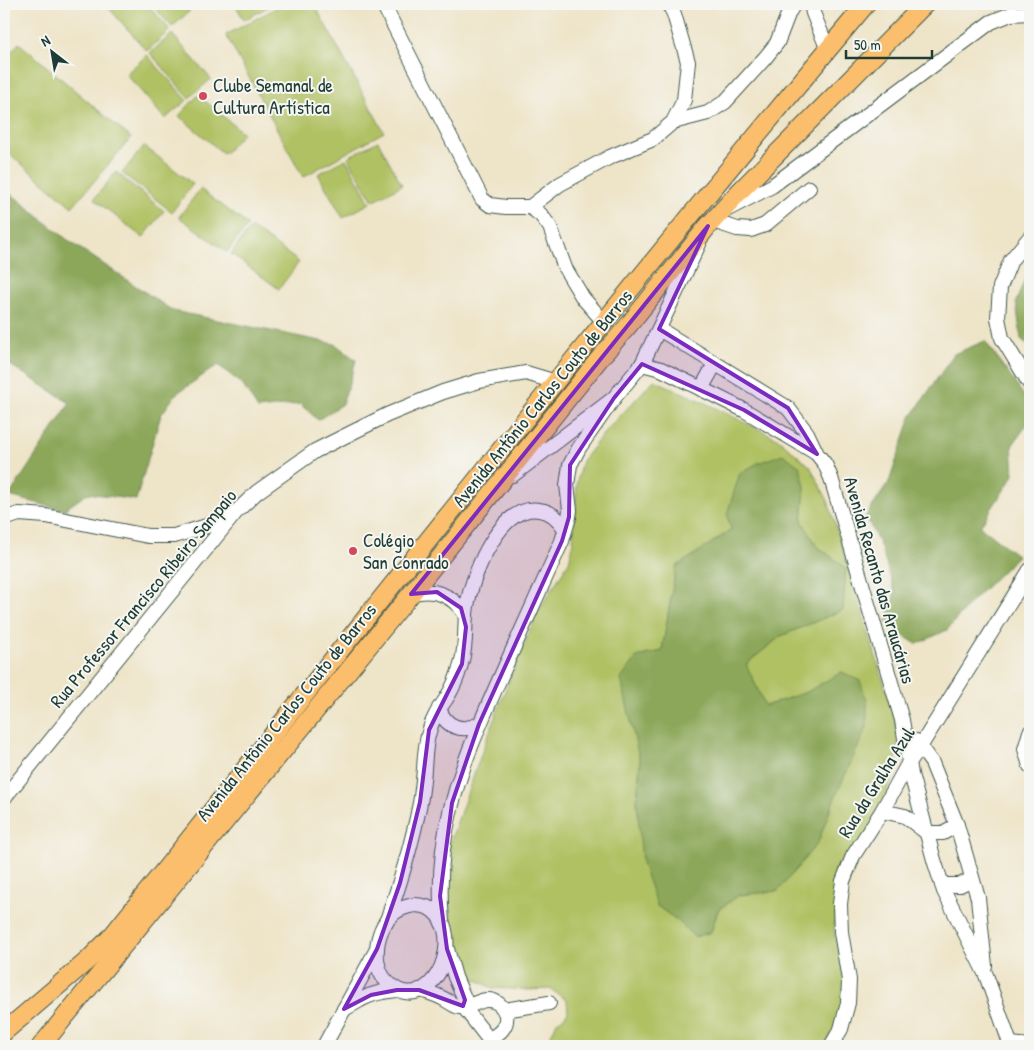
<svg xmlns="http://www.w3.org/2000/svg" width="1034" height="1050" font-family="'Patrick Hand',sans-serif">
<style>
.green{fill:#b0c164;stroke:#687f4c;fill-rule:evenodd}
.forest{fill:#8ca75a;stroke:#567247}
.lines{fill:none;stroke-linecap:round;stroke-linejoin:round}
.minor-casing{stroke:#3e564a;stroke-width:16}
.major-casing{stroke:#3e564a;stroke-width:20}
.minor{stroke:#fff;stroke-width:14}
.major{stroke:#fabe6d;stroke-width:18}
.marked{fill:#7b2cbf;fill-opacity:0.2;stroke:#7b2cbf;stroke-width:4;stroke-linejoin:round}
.poi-dot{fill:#d1495b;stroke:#f6f6f2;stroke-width:2}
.labels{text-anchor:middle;stroke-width:4;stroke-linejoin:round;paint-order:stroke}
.poi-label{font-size:19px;fill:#1f3d34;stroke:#f6f6f2;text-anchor:start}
.street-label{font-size:19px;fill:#1f3d34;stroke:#f6f6f2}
</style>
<rect width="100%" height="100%" fill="#f6f6f2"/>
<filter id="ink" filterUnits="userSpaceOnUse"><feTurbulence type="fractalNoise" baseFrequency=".02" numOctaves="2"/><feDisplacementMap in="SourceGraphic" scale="10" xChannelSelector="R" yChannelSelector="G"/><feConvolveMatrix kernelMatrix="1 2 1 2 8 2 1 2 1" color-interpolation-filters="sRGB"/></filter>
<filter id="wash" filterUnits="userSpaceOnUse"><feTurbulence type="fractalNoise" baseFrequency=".0096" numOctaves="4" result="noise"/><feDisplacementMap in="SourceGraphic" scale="20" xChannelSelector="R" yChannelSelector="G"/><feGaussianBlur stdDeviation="1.12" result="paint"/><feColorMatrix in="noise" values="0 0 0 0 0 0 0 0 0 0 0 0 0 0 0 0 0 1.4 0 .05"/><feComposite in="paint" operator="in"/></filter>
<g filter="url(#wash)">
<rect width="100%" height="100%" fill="#eee4c8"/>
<!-- green -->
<g class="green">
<polygon points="107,4 147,4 170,30 147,51 106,5"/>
<polygon points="151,4 189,4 193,8 172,27"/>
<polygon points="235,4 266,4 268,7 244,20"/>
<polygon points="283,4 314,4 384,132 303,177 226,35"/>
<polygon points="172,34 211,79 189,98 150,53"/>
<polygon points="19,43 131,138 72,207 4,149 4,60"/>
<polygon points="147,55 187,100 165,119 126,74"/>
<polygon points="198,95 243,133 224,154 179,116"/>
<polygon points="378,141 402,185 373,201 348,157"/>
<polygon points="144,146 193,184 172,212 122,173"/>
<polygon points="346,159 370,203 343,218 318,174"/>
<polygon points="116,172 164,211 143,238 94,199"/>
<polygon points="200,189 248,225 227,252 179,217"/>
<polygon points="251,227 299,262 279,289 231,254"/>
<path d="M654,380L699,400L777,438L810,466L828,501L895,719L898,743L896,762L887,792L834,918L835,937L845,979L843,1010L832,1032L824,1046H546L557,1022L562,1019L568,1012L567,1000L550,989L528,990L492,988L473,978L462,960L451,919L448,895V875L450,842L483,749L505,691L537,613L569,562L573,542L577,481L582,461L604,433ZM800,467L805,487L802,521L817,546L845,568L843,610L781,636L746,664L765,706L807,692L842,672L833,802L818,842L778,891L739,895L718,910L711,932L694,937L677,920L657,906L637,802L640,762L637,657L662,651L676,567L731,530Z"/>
</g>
<!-- forest -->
<g class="forest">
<polygon points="4,188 69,241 173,311 335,344 356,360 349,384 342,404 318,420 300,404 258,409 242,384 218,365 176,394 161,415 136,500 88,493 64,510 9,496 70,403 4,361"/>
<polygon points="1030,266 1030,347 1021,339 1016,302"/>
<polygon points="985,341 1030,404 1030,420 1012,446 1014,475 980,526 1018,556 970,603 947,630 917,644 900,634 887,622 895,592 881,548 866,516 889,482 911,417 954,354"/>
<polygon points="783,454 800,467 805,487 802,521 817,546 846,568 843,610 781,636 746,664 765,706 807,692 842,672 860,681 867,701 867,727 833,802 818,842 778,891 739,895 718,910 711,932 694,937 677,920 657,906 642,863 637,802 640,762 621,679 637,657 662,651 676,567 731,530 727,514 740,473 758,463"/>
</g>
</g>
<g filter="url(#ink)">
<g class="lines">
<defs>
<g id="minor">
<polyline points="383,4 482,199 490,205 506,207 530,207 541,215 550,227 565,268 583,298 604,322"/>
<polyline points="811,4 813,13 828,50"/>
<polyline points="673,122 708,113 725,102 765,58 777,43 789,12 794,4"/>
<polyline points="530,207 560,184 610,157 653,139 673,122 684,100 688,62 674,14 669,4"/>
<polyline points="726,210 772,186 991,22 1011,14 1030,13"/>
<polyline points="713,221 737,229 751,230 765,225 809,188"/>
<polyline points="1030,237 1011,260 1000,287 998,318 1002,338 1030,384"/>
<polyline points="659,329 788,408 807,433 817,454 825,464 831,478 902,720 911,774 934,860 944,891 986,975 1011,1046"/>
<polyline points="642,364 661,369 744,410 816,453"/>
<polyline points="701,389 715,364"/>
<polyline points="513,475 614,398 642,364 699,244"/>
<polyline points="4,519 19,514 46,516 148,536 174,536 207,526 230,515"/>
<path d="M411,594C433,587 453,595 465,614"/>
<path d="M439,708C445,727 462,733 479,724"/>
<polyline points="1030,732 1025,749 1030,766"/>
<polyline points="916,741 932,763 957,825 978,898 985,966"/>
<polyline points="4,798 236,512 257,492 315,451 387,415 443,392 479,381 526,373 556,382"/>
<polyline points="882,811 905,816 927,833 943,833 957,825"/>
<polyline points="942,885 960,885 972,879"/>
<path d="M415,905C419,905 423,906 427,907C465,925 442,1000 404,992C395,990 389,985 383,977C371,958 377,927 394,913C400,908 408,906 415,905Z"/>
<path d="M386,923C400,884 412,844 420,803C422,792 423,781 424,769C425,756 425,745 429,732C432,719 439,709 446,699C453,688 458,676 461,664C468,642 463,622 468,601C474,571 501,504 539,510C551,511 559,519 565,529"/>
<path d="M442,923C440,898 440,875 443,850C451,785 479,726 505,667C524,625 543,583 562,541L569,517L570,510L567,485L570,465L579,448L614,398"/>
<polyline points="447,949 455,977 465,1000 463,1006 494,1046"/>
<path d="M419,990C427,992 435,994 442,998C447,1000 454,1006 459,1007C469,1008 477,1001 486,1000C495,999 504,1006 506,1015C508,1028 498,1034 489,1040"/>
<path d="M344,1009C350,1006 355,1003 362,999C373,993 385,991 397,990"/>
<polyline points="504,1010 549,1003"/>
<polyline points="1010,1044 1030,1046"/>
<polyline points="324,1046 377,949"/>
<polyline points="831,1046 841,1029 848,1003 849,980 841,932 840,904 843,881 853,856 882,811 908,764 920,747 1030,570"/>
</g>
<g id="major">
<path d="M4,1032L87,961L111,937C361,625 609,310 866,4"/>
<polyline points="41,1046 411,594 600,358 627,327 708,226 739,192 925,4"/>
</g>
</defs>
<!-- minor casing -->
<use href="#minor" class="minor-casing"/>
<!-- major casing -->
<use href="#major" class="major-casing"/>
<!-- minor -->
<use href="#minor" class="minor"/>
<!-- major -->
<use href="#major" class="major"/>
</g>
</g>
<!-- marked area -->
<path class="marked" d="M708,226L659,329L788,408L817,454L744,410L642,364L614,398L570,465L569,517L562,541L479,724L452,803L440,896L447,949L465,1000L463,1006L419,990H397L371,995L344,1009L377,949L400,883L420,802L429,730L462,664L466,627L461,608L437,592L411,594Z"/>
<!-- markers -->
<g class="poi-dot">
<circle cx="203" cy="96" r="5"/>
<circle cx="353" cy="551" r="5"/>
</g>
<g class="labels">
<!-- poi labels -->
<g class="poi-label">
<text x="213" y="92">Clube Semanal de<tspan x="213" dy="22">Cultura Artística</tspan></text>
<text x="363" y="547">Colégio<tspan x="363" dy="22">San Conrado</tspan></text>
</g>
<!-- street labels -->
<g class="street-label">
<text transform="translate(542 398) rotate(-51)" y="7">Avenida Antônio Carlos Couto de Barros</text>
<text transform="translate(880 580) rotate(74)" y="7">Avenida Recanto das Araucárias</text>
<text transform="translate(143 598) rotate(-50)" y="7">Rua Professor Francisco Ribeiro Sampaio</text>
<text transform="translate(286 712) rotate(-51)" y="7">Avenida Antônio Carlos Couto de Barros</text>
<text transform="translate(876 782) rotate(-58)" y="7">Rua da Gralha Azul</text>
</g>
</g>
<!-- margin -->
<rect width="1034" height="1050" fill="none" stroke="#f6f6f2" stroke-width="20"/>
<!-- north arrow -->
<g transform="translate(52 52) rotate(329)" stroke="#f6f6f2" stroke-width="4" paint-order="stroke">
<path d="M0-4L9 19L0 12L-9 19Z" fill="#1f3d34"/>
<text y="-8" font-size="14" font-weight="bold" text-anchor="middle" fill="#1f3d34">N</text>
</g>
<!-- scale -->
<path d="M846 50v8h86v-8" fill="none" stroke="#1f3d34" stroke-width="2.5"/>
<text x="854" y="50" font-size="15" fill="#1f3d34" stroke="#f6f6f2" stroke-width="4" paint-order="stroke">50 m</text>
</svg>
